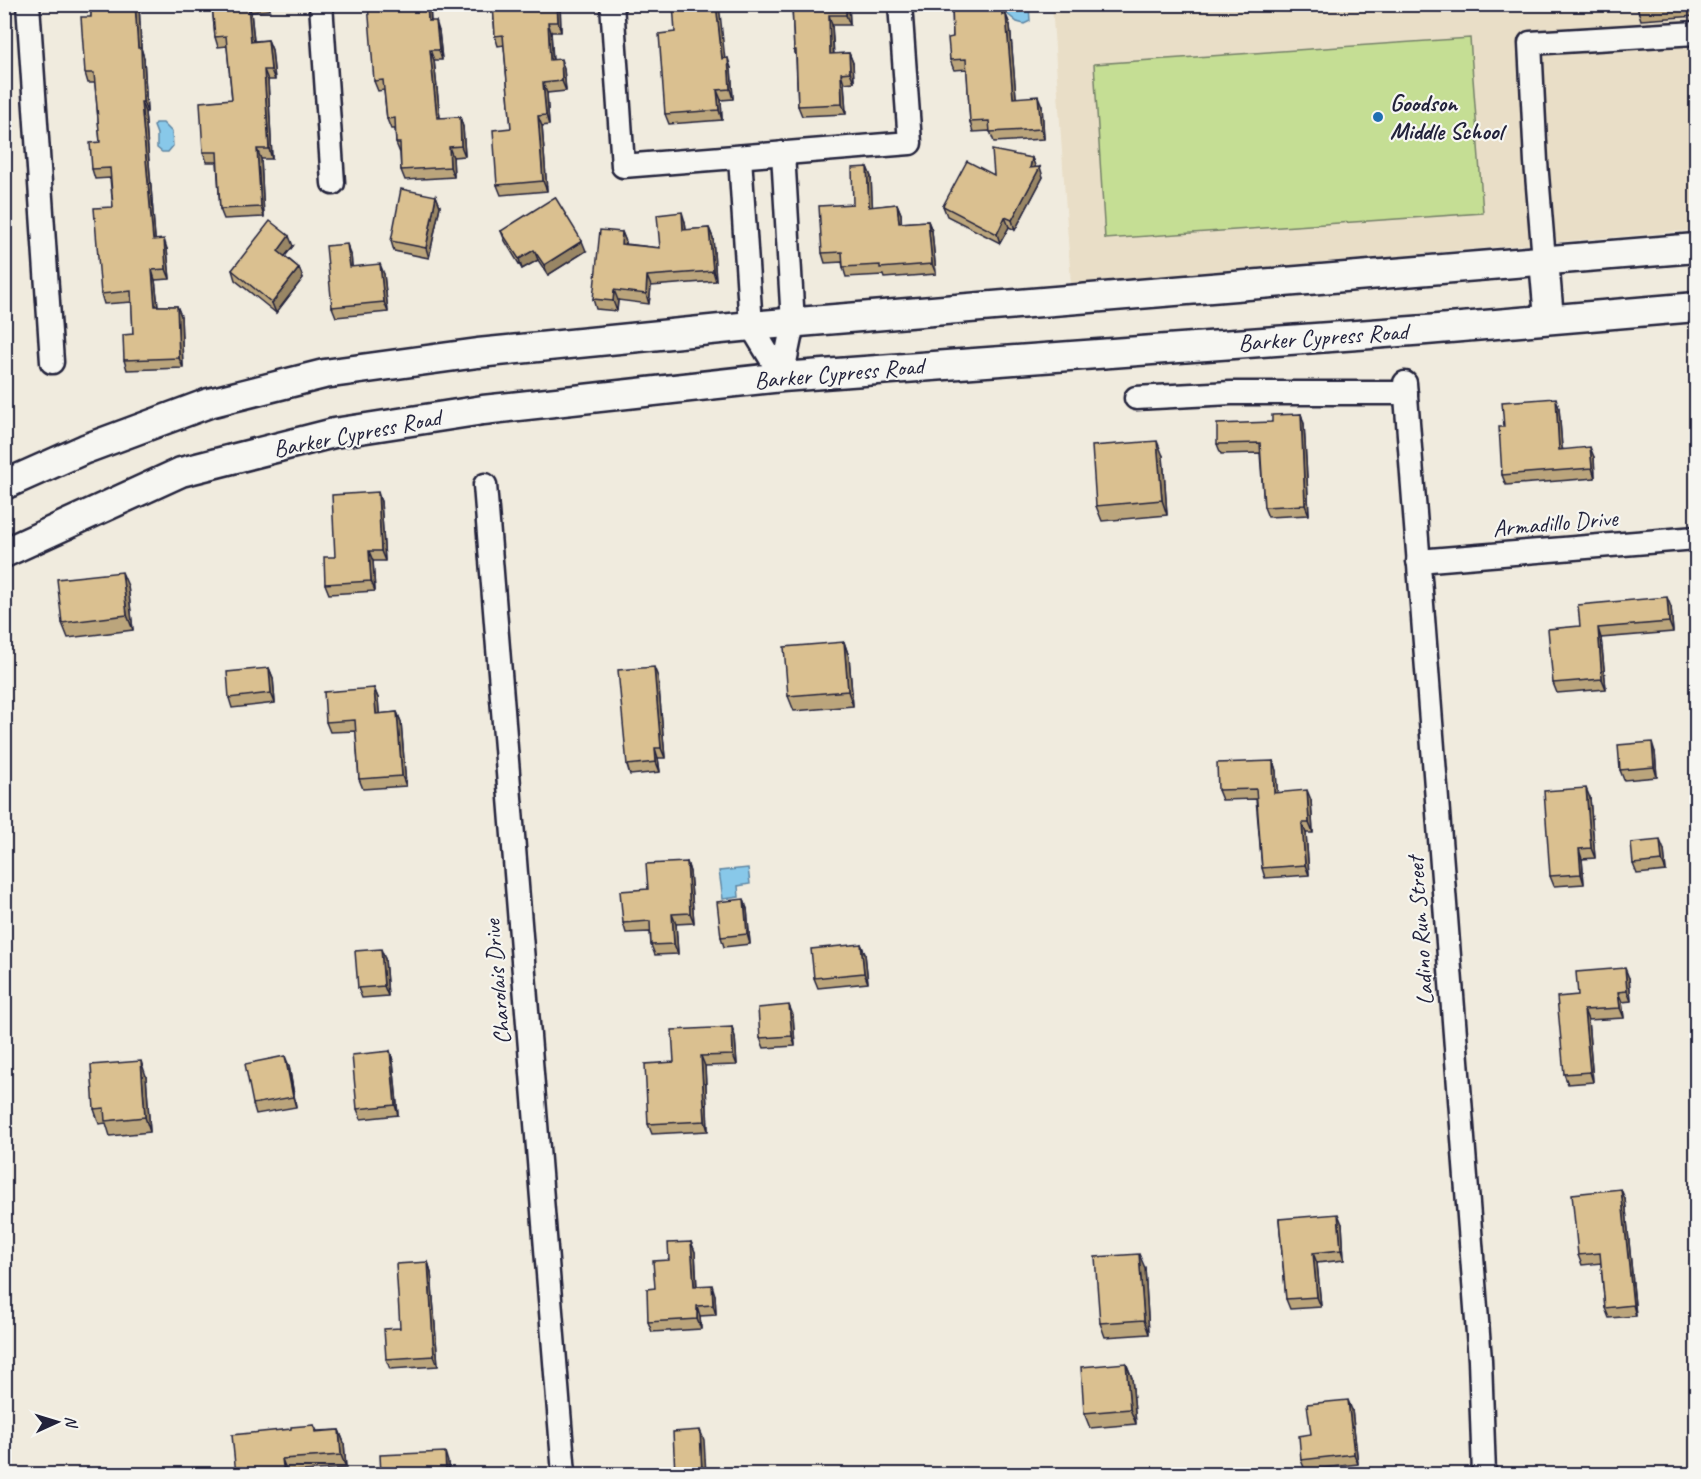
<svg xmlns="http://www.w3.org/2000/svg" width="1701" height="1479" font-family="Caveat,sans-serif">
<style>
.built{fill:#e9dec7}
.green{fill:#c5de94;stroke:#748068;stroke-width:1.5}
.water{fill:#88c8e9;stroke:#5f86a3;stroke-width:1.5}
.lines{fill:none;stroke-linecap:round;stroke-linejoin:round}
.minor-casing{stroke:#22223b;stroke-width:27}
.major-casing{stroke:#22223b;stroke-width:33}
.minor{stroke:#f6f6f2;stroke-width:22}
.major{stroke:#f6f6f2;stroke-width:28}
.wall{fill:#bba57c;stroke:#22223b;stroke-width:1.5}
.shaded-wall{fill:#998665;stroke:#22223b;stroke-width:1.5}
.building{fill:#dac090;stroke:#22223b;stroke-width:1.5}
.poi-dot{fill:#1f6fb2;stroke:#f6f6f2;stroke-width:2}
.labels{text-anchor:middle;stroke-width:4.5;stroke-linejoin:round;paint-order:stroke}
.poi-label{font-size:24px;font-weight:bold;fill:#22223b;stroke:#f6f6f2;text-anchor:start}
.street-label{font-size:24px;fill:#22223b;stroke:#f6f6f2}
</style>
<rect width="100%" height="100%" fill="#f0ebde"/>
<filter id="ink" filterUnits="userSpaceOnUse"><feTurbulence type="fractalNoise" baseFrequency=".0167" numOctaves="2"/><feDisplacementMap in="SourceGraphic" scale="12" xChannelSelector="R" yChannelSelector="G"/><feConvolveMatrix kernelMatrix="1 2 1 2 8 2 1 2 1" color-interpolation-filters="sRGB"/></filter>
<g filter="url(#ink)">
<!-- built -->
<polygon class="built" points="1052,5 1696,5 1696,230 1071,284"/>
<!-- green -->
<polygon class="green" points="1470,38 1483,213 1105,239 1094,64"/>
<!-- water -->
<g class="water">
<polygon points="1007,5 1029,5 1030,21 1024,24 1017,22 1006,13"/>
<polygon points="156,123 163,123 172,132 173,146 168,152 162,152 157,148 157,134 154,126"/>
<polygon points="748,868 750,884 738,886 739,897 723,899 719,871"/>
</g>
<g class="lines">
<defs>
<g id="minor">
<polyline points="28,4 52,362"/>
<polyline points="321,4 333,183"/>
<polyline points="612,4 623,166 910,143 900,4"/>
<polyline points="740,157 751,326 782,377"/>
<polyline points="1544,260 1536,162 1530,43 1696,33"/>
<polyline points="782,377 793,323 783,153"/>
<polyline points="1405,383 1480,1360 1484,1474"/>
<polyline points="1136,398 1231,393 1406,393"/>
<polyline points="485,485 564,1474"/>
<polyline points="1418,561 1696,538"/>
</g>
<g id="major">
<polyline points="1544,260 1549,318"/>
<polyline points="4,485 85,449 209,403 324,374 478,353 751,326 1696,248"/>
<polyline points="4,553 181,472 334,433 483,410 782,377 1426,330 1696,307"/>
</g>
</defs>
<!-- minor casing -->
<use href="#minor" class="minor-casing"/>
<!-- major casing -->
<use href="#major" class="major-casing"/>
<!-- minor -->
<use href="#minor" class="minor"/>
<!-- major -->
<use href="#major" class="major"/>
</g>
<!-- wall -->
<g class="wall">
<polygon points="91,4 139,4 141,48 144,58 147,112 145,112 155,239 167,249 170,279 155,280 158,306 177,306 181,316 183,368 127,370 124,360 133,334 132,302 104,304 101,294 113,207 110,178 95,179 92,169 100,142 95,83 88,83 85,73 91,17"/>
<polygon points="212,4 270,4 270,10 251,12 254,41 268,40 272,50 275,80 268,80 272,159 261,159 264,217 224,219 220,209 217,162 207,162 203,152 232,99 227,46 218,47 215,37"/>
<polygon points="430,4 431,21 439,31 442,60 434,60 440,118 460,117 463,127 465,156 453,157 454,177 405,180 401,170 400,153 396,143 395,129 391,129 387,119 384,90 378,91 374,81"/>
<polygon points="493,4 560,4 561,32 551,32 553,59 564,69 566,91 547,93 549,125 542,126 547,191 501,195 497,185 511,128 504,45 498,46 495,36"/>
<polygon points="792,4 849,4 850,25 832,25 834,54 849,53 853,63 854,82 844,83 846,114 802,116 798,106 796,56 794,50"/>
<polygon points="952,4 1004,4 1005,15 1006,15 1010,25 1016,98 1042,106 1044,139 994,142 990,131 973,132 970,122 967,69 954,70 950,60 953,37"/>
<polygon points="1636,4 1696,4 1696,16 1641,20"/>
<polygon points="675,32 725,59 731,68 733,99 721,100 722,120 669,124 665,114"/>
<polygon points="1032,158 1035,167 1043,177 1015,230 1009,227 1000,243 947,216 943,206 994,175"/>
<polygon points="867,167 871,177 872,207 897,204 901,214 901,223 928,221 932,231 936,274 884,278 883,275 846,277 843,267 842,262 825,263 822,253 853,204"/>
<polygon points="436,196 440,206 429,258 394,251 391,241"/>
<polygon points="685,222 686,230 709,228 713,238 716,281 651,286 649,304 618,300 617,311 596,309 593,299 622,232 626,242 626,244 660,248"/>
<polygon points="501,231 586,251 548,275 538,260 522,269 505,241"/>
<polygon points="293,246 285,256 299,268 303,278 276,313 235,280 232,270"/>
<polygon points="351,254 352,267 384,274 388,312 336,317 332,307"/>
<polygon points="1559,408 1562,449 1594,457 1595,478 1506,485 1502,475 1504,427"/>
<polygon points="1301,414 1304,424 1309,515 1268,517 1264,507 1260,453 1221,454 1217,444 1272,422"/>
<polygon points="1163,456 1167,515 1102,521 1096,506"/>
<polygon points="381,502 385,561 373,561 375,591 329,594 325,584 335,557"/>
<polygon points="128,586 133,630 68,638 62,623"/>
<polygon points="1671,607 1673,632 1601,638 1606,689 1557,693 1553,683 1580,626"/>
<polygon points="844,642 849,657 853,706 794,711 788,696"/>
<polygon points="269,668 273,678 275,703 232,708 229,698"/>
<polygon points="658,677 665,758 658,758 660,772 630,775 627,765"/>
<polygon points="374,688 378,698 379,714 397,712 401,722 406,786 363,789 359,779 356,731 330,732 326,722"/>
<polygon points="1655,752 1657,777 1624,780 1620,770"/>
<polygon points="1273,761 1276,771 1277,792 1311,800 1313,833 1306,833 1309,875 1265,878 1262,868 1256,799 1222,800 1218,790"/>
<polygon points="1590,798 1595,858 1582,859 1584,884 1554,886 1550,876"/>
<polygon points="1664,850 1666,871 1637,874 1633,864"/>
<polygon points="687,862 690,872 694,923 676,924 678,954 655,955 651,945 650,932 626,933 623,923 648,889"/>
<polygon points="747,909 750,944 724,947 721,937"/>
<polygon points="861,944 865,954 868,983 818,988 814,978"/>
<polygon points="385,959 388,996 362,998 358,988"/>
<polygon points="1629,978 1631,1001 1622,1002 1624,1018 1588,1020 1593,1082 1568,1084 1564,1074 1578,995"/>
<polygon points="793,1015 795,1046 764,1048 760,1038"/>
<polygon points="732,1027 735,1037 737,1065 705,1066 708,1131 652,1134 648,1124 674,1062"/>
<polygon points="390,1051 393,1061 398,1115 361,1119 357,1109"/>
<polygon points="289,1066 296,1107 256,1114 253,1104"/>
<polygon points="146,1076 150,1132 110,1136 106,1123 99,1124 94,1109"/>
<polygon points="1625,1199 1636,1316 1609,1318 1605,1308 1601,1263 1582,1265 1578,1255"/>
<polygon points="1279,1219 1342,1224 1344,1260 1317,1263 1321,1307 1290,1309 1286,1299"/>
<polygon points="691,1242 695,1252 697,1286 715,1295 716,1315 700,1316 701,1329 652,1332 648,1322 655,1288 669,1260"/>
<polygon points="428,1262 431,1272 438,1366 390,1369 386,1359 400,1328"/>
<polygon points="1145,1268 1149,1334 1105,1337 1100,1323"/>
<polygon points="1126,1363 1132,1378 1136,1424 1090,1428 1084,1413"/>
<polygon points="1352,1410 1358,1464 1305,1470 1301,1460 1311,1434"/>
<polygon points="314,1425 317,1431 339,1430 344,1443 346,1468 287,1472 287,1474 236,1474 291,1429"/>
</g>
<!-- shaded-wall -->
<g class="shaded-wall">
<polygon points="135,4 139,4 141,48 144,58 147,112 143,102 138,48"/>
<polygon points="248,4 251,12 255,52 251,42"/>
<polygon points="427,4 430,4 431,31 428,21"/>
<polygon points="557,4 560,4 561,32 558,22"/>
<polygon points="716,4 719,4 726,69 722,59"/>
<polygon points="846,4 849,4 850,25 846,15"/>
<polygon points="1001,4 1004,4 1005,26 1002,15"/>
<polygon points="829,15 832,25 834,64 830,54"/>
<polygon points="1006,15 1010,25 1017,108 1013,98"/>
<polygon points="436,21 439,31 442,60 439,50"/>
<polygon points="548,22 551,32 553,70 550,60"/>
<polygon points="268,40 272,50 275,80 271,70"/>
<polygon points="430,50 434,60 441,128 437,118"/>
<polygon points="849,53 853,63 854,82 850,72"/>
<polygon points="728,58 731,68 733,99 730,89"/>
<polygon points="561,59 564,69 566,91 562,81"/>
<polygon points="264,70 268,80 272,159 269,149"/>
<polygon points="841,73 844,83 846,114 842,104"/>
<polygon points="543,83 547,93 549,125 546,115"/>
<polygon points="717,90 721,100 722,120 719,110"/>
<polygon points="1038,96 1042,106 1044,139 1041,129"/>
<polygon points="141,102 145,112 156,250 153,240"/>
<polygon points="538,116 542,126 547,191 543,181"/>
<polygon points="460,117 463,127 465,156 461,146"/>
<polygon points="449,147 453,157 454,177 450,167"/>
<polygon points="257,149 261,159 264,217 261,207"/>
<polygon points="1032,158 1036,168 1030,168"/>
<polygon points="867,167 871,177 873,217 869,207"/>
<polygon points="1040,167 1043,177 1015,230 1012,220"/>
<polygon points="436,196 440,206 429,258 426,248"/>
<polygon points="897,204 901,214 902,233 899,223"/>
<polygon points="682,212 685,222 687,240 683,230"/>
<polygon points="1005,217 1009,227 1000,243 997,234"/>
<polygon points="928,221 932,231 936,274 932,264"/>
<polygon points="709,228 713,238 716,281 713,271"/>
<polygon points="622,232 626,242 624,254 621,244"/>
<polygon points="289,236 293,246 281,261 278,251"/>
<polygon points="164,239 167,249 170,279 166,269"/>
<polygon points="582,241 586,251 548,275 544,265"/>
<polygon points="347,244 351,254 353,277 350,267"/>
<polygon points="534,250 538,260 522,269 519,259"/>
<polygon points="380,264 384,274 388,312 384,302"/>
<polygon points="299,268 303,278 276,313 272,303"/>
<polygon points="152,270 155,280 159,316 155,306"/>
<polygon points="647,276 651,286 649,304 646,294"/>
<polygon points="614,290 618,300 617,311 613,301"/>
<polygon points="177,306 181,316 183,368 179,358"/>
<polygon points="1556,398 1559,408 1563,460 1559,450"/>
<polygon points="1301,414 1304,424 1309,515 1305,505"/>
<polygon points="1157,441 1163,456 1167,515 1162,500"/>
<polygon points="1590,447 1594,457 1595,478 1592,468"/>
<polygon points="378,492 381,502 385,561 381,551"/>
<polygon points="369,551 373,561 375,591 371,581"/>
<polygon points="122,572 128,586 133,630 127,615"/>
<polygon points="1667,597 1671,607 1673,632 1669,622"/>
<polygon points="1598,628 1601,638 1606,689 1602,679"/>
<polygon points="844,642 849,657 853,706 848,691"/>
<polygon points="654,667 658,677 665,758 661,748"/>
<polygon points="269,668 273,678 275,703 271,693"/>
<polygon points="374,688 378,698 380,724 376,714"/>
<polygon points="397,712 401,722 406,786 402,776"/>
<polygon points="1652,742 1655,752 1657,777 1654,767"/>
<polygon points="655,748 658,758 660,772 656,762"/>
<polygon points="1273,761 1276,771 1278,803 1274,793"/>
<polygon points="1586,788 1590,798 1595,858 1591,848"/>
<polygon points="1307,790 1311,800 1313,833 1309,823"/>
<polygon points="1302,823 1306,833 1309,875 1305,865"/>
<polygon points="1660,840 1664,850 1666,871 1662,861"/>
<polygon points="1579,849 1582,859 1584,884 1581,874"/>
<polygon points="687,862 690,872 694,923 690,913"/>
<polygon points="744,899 747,909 750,944 747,934"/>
<polygon points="672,914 676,924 678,954 674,944"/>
<polygon points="861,944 865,954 868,983 864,973"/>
<polygon points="381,949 385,959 388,996 384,986"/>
<polygon points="1625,968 1629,978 1631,1001 1627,991"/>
<polygon points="1618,992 1622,1002 1624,1018 1620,1008"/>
<polygon points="789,1005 793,1015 795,1046 792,1036"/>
<polygon points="1584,1010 1588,1020 1593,1082 1590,1072"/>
<polygon points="732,1027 735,1037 737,1065 733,1055"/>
<polygon points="390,1051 393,1061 398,1115 395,1105"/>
<polygon points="285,1056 289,1066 296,1107 293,1097"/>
<polygon points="701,1056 705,1066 708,1131 705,1121"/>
<polygon points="141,1061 146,1076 150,1132 145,1117"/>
<polygon points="1621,1189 1625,1199 1636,1316 1633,1305"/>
<polygon points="1338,1214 1342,1224 1344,1260 1341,1250"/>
<polygon points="691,1242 695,1252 697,1296 694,1286"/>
<polygon points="1313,1253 1317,1263 1321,1307 1317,1297"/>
<polygon points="1139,1254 1145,1268 1149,1334 1144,1320"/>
<polygon points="428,1262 431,1272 438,1366 434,1356"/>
<polygon points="712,1285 715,1295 716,1315 713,1305"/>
<polygon points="697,1306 700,1316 701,1329 697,1319"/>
<polygon points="1126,1363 1132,1378 1136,1424 1130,1409"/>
<polygon points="1348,1400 1352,1410 1358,1464 1354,1454"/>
<polygon points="339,1430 344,1443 346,1468 341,1455"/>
<polygon points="700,1430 704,1440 706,1474 702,1474"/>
<polygon points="445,1452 448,1462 449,1474 446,1474"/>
<polygon points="282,1459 287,1472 287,1474 284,1474"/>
</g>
<!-- building -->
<g class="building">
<polygon points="91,4 135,4 138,48 141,48 143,102 141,102 153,240 164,239 166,269 152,270 155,306 177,306 179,358 124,360 123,335 133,334 131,291 101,294 94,208 113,207 110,168 92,169 90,143 100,142 94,73 85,73 81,17 91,17"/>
<polygon points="212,4 248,4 251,42 268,40 271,70 264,70 269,149 257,149 261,207 220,209 217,152 203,152 200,102 232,99 226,36 215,37"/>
<polygon points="368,4 427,4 428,21 436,21 439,50 430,50 437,118 460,117 461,146 449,147 450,167 401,170 400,143 396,143 395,118 387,119 383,80 374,81"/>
<polygon points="493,4 557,4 558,22 548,22 550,60 561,59 562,81 543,83 546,115 538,116 543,181 497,185 493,130 511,128 503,35 495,36"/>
<polygon points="673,4 716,4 722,59 728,58 730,89 717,90 719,110 665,114 659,34 675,32"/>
<polygon points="792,4 846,4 846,15 829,15 830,54 849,53 850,72 841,73 842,104 798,106 796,50 794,50"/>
<polygon points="952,4 1001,4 1002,15 1006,15 1013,98 1038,96 1041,129 990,132 989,121 970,122 966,59 950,60 948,38 953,37"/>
<polygon points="992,150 1032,158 1030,168 1040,167 1012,220 1005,217 997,234 943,206 967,161 994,175"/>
<polygon points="867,167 869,207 897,204 899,223 928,221 932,264 880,268 880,265 843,267 842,252 822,253 819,206 853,204 852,168"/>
<polygon points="401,189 436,196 426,248 391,241"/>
<polygon points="555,197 582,241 544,265 534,250 519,259 501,231"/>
<polygon points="682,212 683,230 709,228 713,271 647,276 646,294 614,290 613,301 593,299 600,230 622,232 621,244 660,248 657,215"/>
<polygon points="270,221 289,236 278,251 299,268 272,303 232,270"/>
<polygon points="347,244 350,267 380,264 384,302 332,307 326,246"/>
<polygon points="1556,398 1559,450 1590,447 1592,468 1502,475 1499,427 1504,427 1502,402"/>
<polygon points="1301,414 1305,505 1264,507 1260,443 1217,444 1217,424 1272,422 1272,415"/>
<polygon points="1157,441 1162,500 1096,506 1092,446"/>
<polygon points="378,492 381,551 369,551 371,581 325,584 324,557 335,557 332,495"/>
<polygon points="122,572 127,615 62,623 57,579"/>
<polygon points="1667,597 1669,622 1598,628 1602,679 1553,683 1548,629 1580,626 1578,605"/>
<polygon points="844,642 848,691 788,696 784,647"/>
<polygon points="654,667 661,748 655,748 656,762 627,765 618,670"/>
<polygon points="269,668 271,693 229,698 227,672"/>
<polygon points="374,688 376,714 397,712 402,776 359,779 355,720 326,722 324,692"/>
<polygon points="1652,742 1654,767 1620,770 1618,745"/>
<polygon points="1273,761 1274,793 1307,790 1309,823 1302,823 1305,865 1262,868 1256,789 1218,790 1217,763"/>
<polygon points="1586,788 1591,848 1579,849 1581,874 1550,876 1544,791"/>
<polygon points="1660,840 1662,861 1633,864 1631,843"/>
<polygon points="687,862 690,913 672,914 674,944 651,945 650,921 623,923 620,891 648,889 646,864"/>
<polygon points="744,899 747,934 721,937 717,902"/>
<polygon points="861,944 864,973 814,978 811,949"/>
<polygon points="381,949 384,986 358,988 355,951"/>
<polygon points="1625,968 1627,991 1618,992 1620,1008 1584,1010 1590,1072 1564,1074 1557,997 1578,995 1576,972"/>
<polygon points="789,1005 792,1036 760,1038 758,1008"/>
<polygon points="732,1027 733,1055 701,1056 705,1121 648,1124 645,1064 674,1062 672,1030"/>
<polygon points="390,1051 395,1105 357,1109 352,1055"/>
<polygon points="285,1056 293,1097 253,1104 245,1064"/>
<polygon points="141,1061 145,1117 105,1121 104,1108 94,1109 91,1065"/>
<polygon points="1621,1189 1633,1305 1605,1308 1600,1253 1578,1255 1572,1194"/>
<polygon points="1338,1214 1341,1250 1313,1253 1317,1297 1286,1299 1279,1219"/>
<polygon points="691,1242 694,1286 712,1285 713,1305 697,1306 697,1319 648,1322 647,1289 655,1288 653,1261 669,1260 668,1243"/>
<polygon points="1139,1254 1144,1320 1100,1323 1095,1257"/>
<polygon points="428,1262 434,1356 386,1359 384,1329 400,1328 396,1264"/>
<polygon points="1126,1363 1130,1409 1084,1413 1081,1367"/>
<polygon points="1348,1400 1354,1454 1301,1460 1299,1436 1311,1434 1307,1404"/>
<polygon points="314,1425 315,1432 339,1430 341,1455 282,1459 284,1474 236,1474 232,1435 291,1429 291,1427"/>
<polygon points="700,1430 702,1474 674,1474 675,1474 673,1432"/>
<polygon points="445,1452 446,1474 381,1474 380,1455"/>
</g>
</g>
<!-- markers -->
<circle class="poi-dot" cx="1378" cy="117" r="6"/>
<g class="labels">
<!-- poi labels -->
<g class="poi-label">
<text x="1390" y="111">Goodson<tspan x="1390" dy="28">Middle School</tspan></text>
</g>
<!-- street labels -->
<g class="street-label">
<text transform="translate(1323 337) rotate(-4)" y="8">Barker Cypress Road</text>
<text transform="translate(839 373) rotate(-5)" y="8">Barker Cypress Road</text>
<text transform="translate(357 433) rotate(-11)" y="8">Barker Cypress Road</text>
<text transform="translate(1555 523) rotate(-5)" y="8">Armadillo Drive</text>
<text transform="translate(1420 931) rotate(-94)" y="8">Ladino Run Street</text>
<text transform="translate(497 982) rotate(-95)" y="8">Charolais Drive</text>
</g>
</g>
<!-- margin -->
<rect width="1701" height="1479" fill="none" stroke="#f6f6f2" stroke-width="24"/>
<rect x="12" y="12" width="1677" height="1455" fill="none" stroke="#22223b" stroke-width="2" filter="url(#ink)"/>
<!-- north arrow -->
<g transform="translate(57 1422) rotate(86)" stroke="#f6f6f2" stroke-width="4.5" paint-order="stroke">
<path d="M0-4.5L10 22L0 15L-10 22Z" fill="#22223b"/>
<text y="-9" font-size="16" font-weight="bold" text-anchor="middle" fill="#22223b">N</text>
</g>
</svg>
